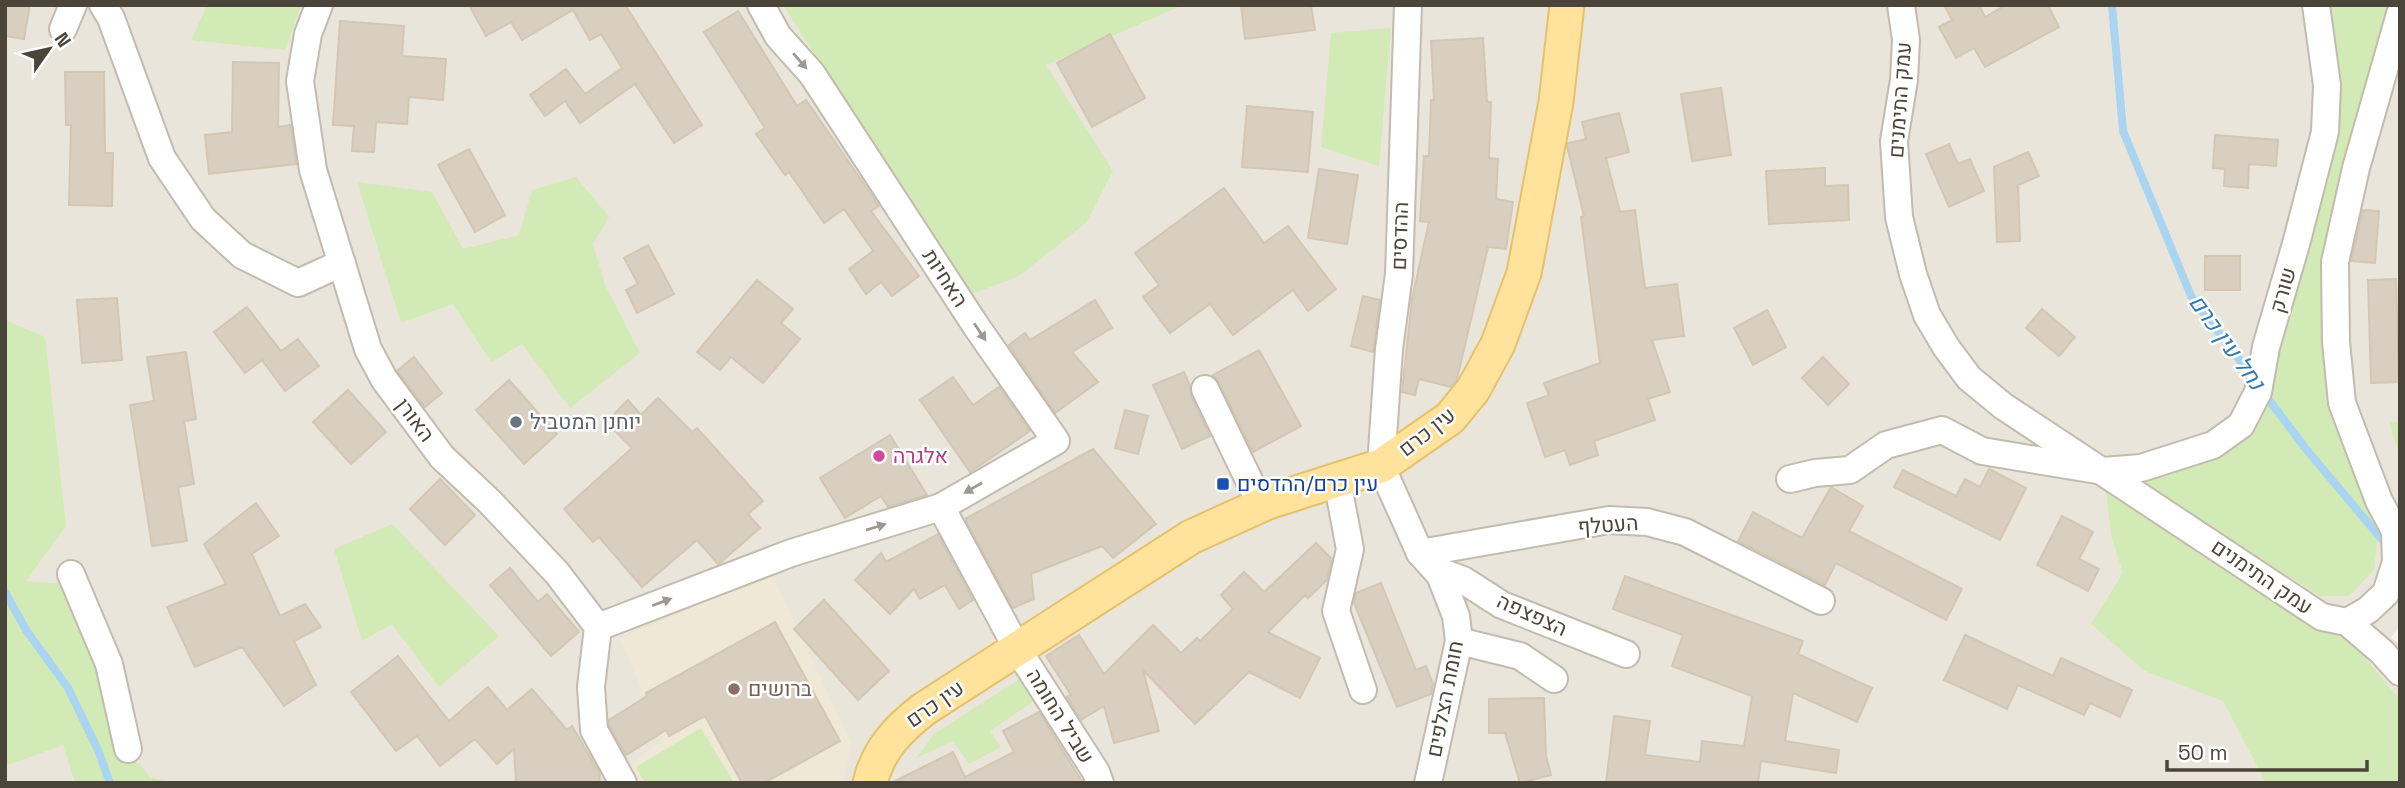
<svg xmlns="http://www.w3.org/2000/svg" width="2405" height="788" font-family="'Space Grotesk',Heebo,sans-serif">
<style>
.residential{fill:#eae5da}
.education{fill:#efe8d6}
.green{fill:#d2eab5}
.lines{fill:none;stroke-linecap:round;stroke-linejoin:round}
.stream{stroke:#a9d4f2;stroke-width:8}
.building{fill:#d8cfc1;stroke:#d3c7b4;stroke-width:2}
.minor-casing{stroke:#c2bbae;stroke-width:30}
.major-casing{stroke:#e6c16a;stroke-width:37}
.minor{stroke:#fff;stroke-width:26}
.major{stroke:#ffe39c;stroke-width:33}
.oneway{fill:#9c9892}
.worship-dot{fill:#6b7280;stroke:#fff;stroke-width:2.5}
.hotel-dot{fill:#d1479c;stroke:#fff;stroke-width:2.5}
.transit-dot{fill:#1a4fb4;stroke:#fff;stroke-width:2.5}
.education-dot{fill:#8d6e63;stroke:#fff;stroke-width:2.5}
.labels{text-anchor:middle;stroke-width:5;stroke-linejoin:round;paint-order:stroke}
.street-label{font-size:21px;fill:#4b4439;stroke:#fff}
.worship-label{font-size:21px;fill:#5b616d;stroke:#fff;text-anchor:start}
.hotel-label{font-size:21px;fill:#b23c85;stroke:#fff;text-anchor:start}
.transit-label{font-size:21px;fill:#164399;stroke:#fff;text-anchor:start}
.education-label{font-size:21px;fill:#785e54;stroke:#fff;text-anchor:start}
.water-label{font-size:23px;font-style:italic;fill:#2e7ab2;stroke:#fff}
</style>
<rect width="100%" height="100%" fill="#f6f3ec"/>
<!-- residential -->
<polygon class="residential" points="5,5 2400,5 2400,423 2389,422 2400,459 2400,625 2391,638 2400,644 2400,783 5,783"/>
<!-- education -->
<polygon class="education" points="771,573 851,742 844,783 630,783 623,771 663,739 620,639"/>
<!-- green -->
<g class="green">
<polygon points="207,5 301,5 285,50 191,40"/>
<polygon points="783,5 1183,5 1046,65 1113,171 1086,223 1019,276 969,295"/>
<polygon points="2328,5 2389,5 2337,208 2323,288 2325,388 2378,531 2374,570 2349,596 2320,596 2141,483 2180,469 2247,434 2269,399 2334,129"/>
<polygon points="1391,28 1379,166 1321,147 1331,33"/>
<polygon points="576,177 609,217 593,244 605,285 640,353 570,408 522,344 491,362 453,304 401,323 357,182 432,192 463,249 519,235 532,190"/>
<polygon points="5,320 45,337 66,526 26,581 67,584 121,742 150,777 173,783 75,783 63,745 5,766"/>
<polygon points="2389,422 2400,422 2400,459"/>
<polygon points="2106,490 2146,519 2350,640 2400,700 2400,783 2266,783 2223,701 2145,671 2091,624 2123,573 2111,535"/>
<polygon points="392,524 499,636 439,687 392,624 362,641 334,549"/>
<polygon points="1029,673 1040,697 990,731 1001,747 969,764 953,741 916,758 934,734"/>
<polygon points="701,728 734,783 645,783 636,767"/>
</g>
<g class="lines">
<!-- stream -->
<g class="stream">
<polyline points="2112,5 2123,131 2191,296 2254,379"/>
<polyline points="2263,392 2306,449 2389,548"/>
<polyline points="5,592 26,630 68,688 98,750 110,783"/>
</g>
</g>
<!-- building -->
<g class="building">
<polygon points="5,5 30,5 24,39 5,36"/>
<polygon points="469,5 625,5 702,125 674,143 635,84 580,123 565,101 545,116 530,95 566,69 585,94 622,68 601,34 590,40 573,10 522,40 511,22 486,36"/>
<polygon points="1241,5 1311,5 1315,30 1245,39"/>
<polygon points="1944,5 1979,5 1985,17 2006,5 2048,5 2059,27 1985,67 1974,48 1956,58 1939,27 1952,20"/>
<polygon points="738,11 797,106 806,100 879,206 871,211 919,276 892,296 881,282 866,294 849,269 873,251 844,209 824,223 789,172 785,175 756,134 765,128 704,32"/>
<polygon points="340,21 404,26 402,56 446,59 443,100 409,97 407,124 376,122 374,152 352,151 354,126 333,125"/>
<polygon points="1110,34 1145,98 1092,127 1057,63"/>
<polygon points="1483,38 1487,102 1491,102 1489,158 1498,159 1496,199 1513,202 1506,249 1488,247 1457,379 1451,387 1419,379 1415,395 1402,392 1412,299 1429,222 1420,221 1424,156 1429,156 1431,100 1434,100 1431,41"/>
<polygon points="233,62 279,63 278,127 291,125 296,164 209,174 205,135 232,132"/>
<polygon points="65,72 104,72 105,153 113,153 112,206 69,205 71,125 66,125"/>
<polygon points="1721,88 1731,155 1692,161 1681,94"/>
<polygon points="1247,106 1313,112 1308,172 1242,167"/>
<polygon points="1619,113 1629,152 1606,158 1620,212 1635,210 1645,288 1677,284 1684,336 1652,340 1670,392 1648,399 1655,420 1594,441 1598,455 1570,465 1565,450 1545,457 1527,403 1549,395 1544,383 1600,363 1581,217 1584,216 1567,146 1568,143 1586,139 1582,122"/>
<polygon points="2215,135 2278,140 2276,166 2249,164 2248,188 2224,186 2225,169 2213,168"/>
<polygon points="1949,144 1958,164 1970,159 1984,191 1949,207 1926,154"/>
<polygon points="469,149 505,215 475,232 438,165"/>
<polygon points="2028,152 2039,176 2018,185 2020,241 1997,242 1994,167"/>
<polygon points="1825,168 1825,186 1848,185 1849,220 1769,224 1766,171"/>
<polygon points="1319,169 1358,175 1347,244 1308,238"/>
<polygon points="1224,188 1264,243 1288,226 1336,289 1308,311 1293,290 1233,335 1210,304 1170,333 1143,297 1159,285 1135,253"/>
<polygon points="2363,210 2379,211 2375,263 2351,261"/>
<polygon points="648,245 674,294 637,313 626,290 638,284 624,258"/>
<rect x="2205" y="256" width="35" height="34"/>
<polygon points="2396,279 2399,382 2371,383 2368,280"/>
<polygon points="757,280 793,309 781,323 800,339 763,383 731,357 720,370 697,352"/>
<polygon points="1363,296 1380,300 1373,352 1351,346"/>
<polygon points="117,298 122,360 82,363 77,300"/>
<polygon points="1095,300 1112,328 1072,352 1098,382 1055,413 1009,345 1025,333 1030,340"/>
<polygon points="247,307 281,351 298,339 319,366 285,391 262,360 245,373 214,332"/>
<polygon points="2042,309 2075,337 2059,356 2026,328"/>
<polygon points="1767,310 1786,347 1753,365 1734,328"/>
<polygon points="1259,350 1301,426 1253,452 1219,382 1213,375"/>
<polygon points="186,352 196,419 184,421 194,484 178,487 187,541 152,546 130,405 154,401 147,357"/>
<polygon points="414,357 442,393 425,407 397,371"/>
<polygon points="1823,357 1849,384 1828,405 1802,378"/>
<polygon points="1184,372 1190,386 1191,396 1210,436 1182,449 1153,385"/>
<polygon points="953,377 973,405 999,387 1030,431 970,472 920,400"/>
<polygon points="509,380 557,434 524,464 476,410"/>
<polygon points="348,390 386,432 351,464 313,422"/>
<polygon points="658,398 692,432 697,428 763,501 748,514 760,528 720,563 718,564 697,540 642,587 599,537 593,542 564,509 632,448 606,422 628,400 641,415"/>
<polygon points="1125,410 1148,416 1138,454 1115,448"/>
<polygon points="890,435 927,495 888,507 881,496 845,518 820,478"/>
<polygon points="1093,449 1156,524 1113,558 1102,546 1031,574 1034,599 1013,608 965,519"/>
<polygon points="1989,469 2026,488 2000,540 1894,487 1903,470 1956,496 1965,479 1980,487"/>
<polygon points="440,479 475,515 445,545 410,509"/>
<polygon points="1831,487 1863,506 1849,531 1962,589 1946,620 1836,563 1825,585 1738,541 1753,512 1802,538"/>
<polygon points="256,503 279,536 252,554 280,616 305,604 321,627 294,641 316,685 284,706 242,647 195,667 167,607 226,584 204,544"/>
<polygon points="2062,516 2093,532 2079,559 2099,569 2088,591 2037,565"/>
<polygon points="938,534 973,600 959,609 945,585 920,599 914,589 890,614 855,580 881,553 886,562"/>
<polygon points="1316,543 1332,559 1327,580 1308,598 1305,595 1268,632 1320,658 1300,698 1249,672 1195,724 1143,670 1159,731 1114,743 1104,706 1081,720 1067,697 1071,695 1046,656 1079,635 1104,674 1153,625 1181,653 1197,638 1200,641 1233,609 1221,595 1244,572 1264,592"/>
<polygon points="510,568 538,602 547,594 579,632 551,656 490,585"/>
<polygon points="1625,576 1803,641 1798,654 1872,688 1857,722 1793,693 1785,741 1839,750 1836,773 1761,761 1758,783 1606,783 1614,716 1650,721 1645,755 1700,762 1702,741 1744,746 1752,696 1672,666 1683,635 1613,609"/>
<polygon points="1381,583 1416,670 1426,666 1433,684 1431,694 1397,707 1354,603 1356,593"/>
<polygon points="824,600 889,671 858,700 794,629"/>
<polygon points="775,622 840,741 764,783 742,783 705,716 669,736 666,730 626,755 609,725 609,720 647,696 646,693"/>
<polygon points="1965,635 2053,676 2061,658 2132,690 2120,717 2090,703 2084,715 2018,685 2007,709 1944,680"/>
<polygon points="398,656 449,721 488,687 507,710 532,689 567,730 572,726 600,774 599,783 516,783 514,749 497,764 475,739 440,766 417,736 396,751 351,692"/>
<polygon points="1544,698 1546,756 1551,775 1520,783 1505,733 1489,733 1489,699"/>
<polygon points="1039,712 1083,783 891,783 953,752 965,777 1014,752 1003,731"/>
</g>
<g class="lines">
<defs>
<g id="minor">
<polyline points="103,5 111,18 162,158 203,219 242,255 298,283 342,263"/>
<polyline points="319,5 308,34 300,81 313,170 368,349 384,379 442,457 490,502 557,573 598,627 591,687 594,730 623,783"/>
<polyline points="761,5 778,36 812,74 976,326 1056,441 941,507"/>
<polyline points="1408,5 1399,274 1389,349 1381,466 1420,553 1440,575 1456,616 1459,641 1428,783"/>
<polyline points="1901,5 1906,40 1904,80 1894,141 1899,217 1913,274 1927,315 1946,347 1969,378 2003,406 2322,617 2347,622 2368,610 2386,593 2396,562 2395,531 2379,501 2342,403 2336,342 2335,262 2356,168 2400,14"/>
<polyline points="63,29 73,5"/>
<polyline points="1205,389 1261,505"/>
<polyline points="1790,479 1815,473 1850,470 1886,445 1942,430 1982,451 2103,471 2141,468 2213,445 2241,425 2258,392 2266,347 2296,244 2325,132 2327,85 2316,5"/>
<polyline points="1337,480 1350,549 1336,611 1363,690"/>
<polyline points="1420,553 1609,520 1647,522 1685,532 1821,601"/>
<polyline points="71,574 109,664 128,749"/>
<polyline points="1440,575 1444,573 1463,580 1502,605 1626,654"/>
<polyline points="2347,622 2382,652 2400,672"/>
<polyline points="598,627 791,553 941,507 1018,650 1096,772 1100,783"/>
<polyline points="1459,641 1520,656 1554,679"/>
</g>
<path id="major" d="M870,783C878,750 898,729 924,709L1191,537L1268,502L1381,466L1450,418L1473,390L1498,344L1524,273L1556,102L1567,5"/>
</defs>
<!-- minor casing -->
<use href="#minor" class="minor-casing"/>
<!-- major casing -->
<use href="#major" class="major-casing"/>
<!-- minor -->
<use href="#minor" class="minor"/>
<!-- major -->
<use href="#major" class="major"/>
</g>
<!-- one-way arrows -->
<defs><path id="oneway-solid" d="M-6-.8H1V-3.2L6.5 0L1 3.2V.8H-6Z" transform="scale(1.75)"/></defs>
<g class="oneway">
<use href="#oneway-solid" transform="translate(800 61) rotate(49)"/>
<use href="#oneway-solid" transform="translate(980 332) rotate(56)"/>
<use href="#oneway-solid" transform="translate(973 488) rotate(150)"/>
<use href="#oneway-solid" transform="translate(876 527) rotate(-17)"/>
<use href="#oneway-solid" transform="translate(662 602) rotate(-21)"/>
</g>
<!-- markers -->
<circle class="worship-dot" cx="516" cy="422" r="7"/>
<circle class="hotel-dot" cx="879" cy="456" r="7"/>
<rect class="transit-dot" x="1216" y="477" width="14" height="14" rx="3.5"/>
<circle class="education-dot" cx="734" cy="689" r="7"/>
<g class="labels">
<!-- street labels -->
<g class="street-label">
<text transform="translate(1900 100) rotate(-86)" y="7">עמק התימנים</text>
<text transform="translate(1400 236) rotate(-88)" y="7">ההדסים</text>
<text transform="translate(945 278) rotate(57)" y="7">האחיות</text>
<text transform="translate(2283 290) rotate(-74)" y="7">שורק</text>
<text transform="translate(415 420) rotate(53)" y="7">האורן</text>
<text transform="translate(1427 432) rotate(-38)" y="7">עין כרם</text>
<text transform="translate(1608 525) rotate(-4)" y="7">העטלף</text>
<text transform="translate(2262 577) rotate(34)" y="7">עמק התימנים</text>
<text transform="translate(1532 615) rotate(24)" y="7">הצפצפה</text>
<text transform="translate(1445 699) rotate(-79)" y="7">חומת הצלפים</text>
<text transform="translate(935 704) rotate(-35)" y="7">עין כרם</text>
<text transform="translate(1060 716) rotate(58)" y="7">שביל החומה</text>
</g>
<!-- worship labels -->
<g class="worship-label">
<text x="530" y="429">יוחנן המטביל</text>
</g>
<!-- hotel labels -->
<g class="hotel-label">
<text x="893" y="463">אלגרה</text>
</g>
<!-- transit labels -->
<g class="transit-label">
<text x="1237" y="491">עין כרם/ההדסים</text>
</g>
<!-- education labels -->
<g class="education-label">
<text x="748" y="696">ברושים</text>
</g>
<!-- water labels -->
<g class="water-label">
<text transform="translate(2227 342) rotate(54)" y="8">נחל עין כרם</text>
</g>
</g>
<!-- border -->
<rect width="2405" height="788" fill="none" stroke="#4b4439" stroke-width="14"/>
<!-- north arrow -->
<g transform="translate(49 49) rotate(56)" stroke="#ffffff" stroke-width="5" paint-order="stroke">
<path d="M0-5L12 26L0 18L-12 26Z" fill="#4b4439"/>
<text y="-10" font-size="19" font-weight="bold" text-anchor="middle" fill="#4b4439">N</text>
</g>
<!-- scale -->
<path d="M2167 760v10h200v-10" fill="none" stroke="#4b4439" stroke-width="3.5"/>
<text x="2178" y="760" font-size="21" fill="#4b4439" stroke="#ffffff" stroke-width="5" paint-order="stroke">50 m</text>
</svg>
